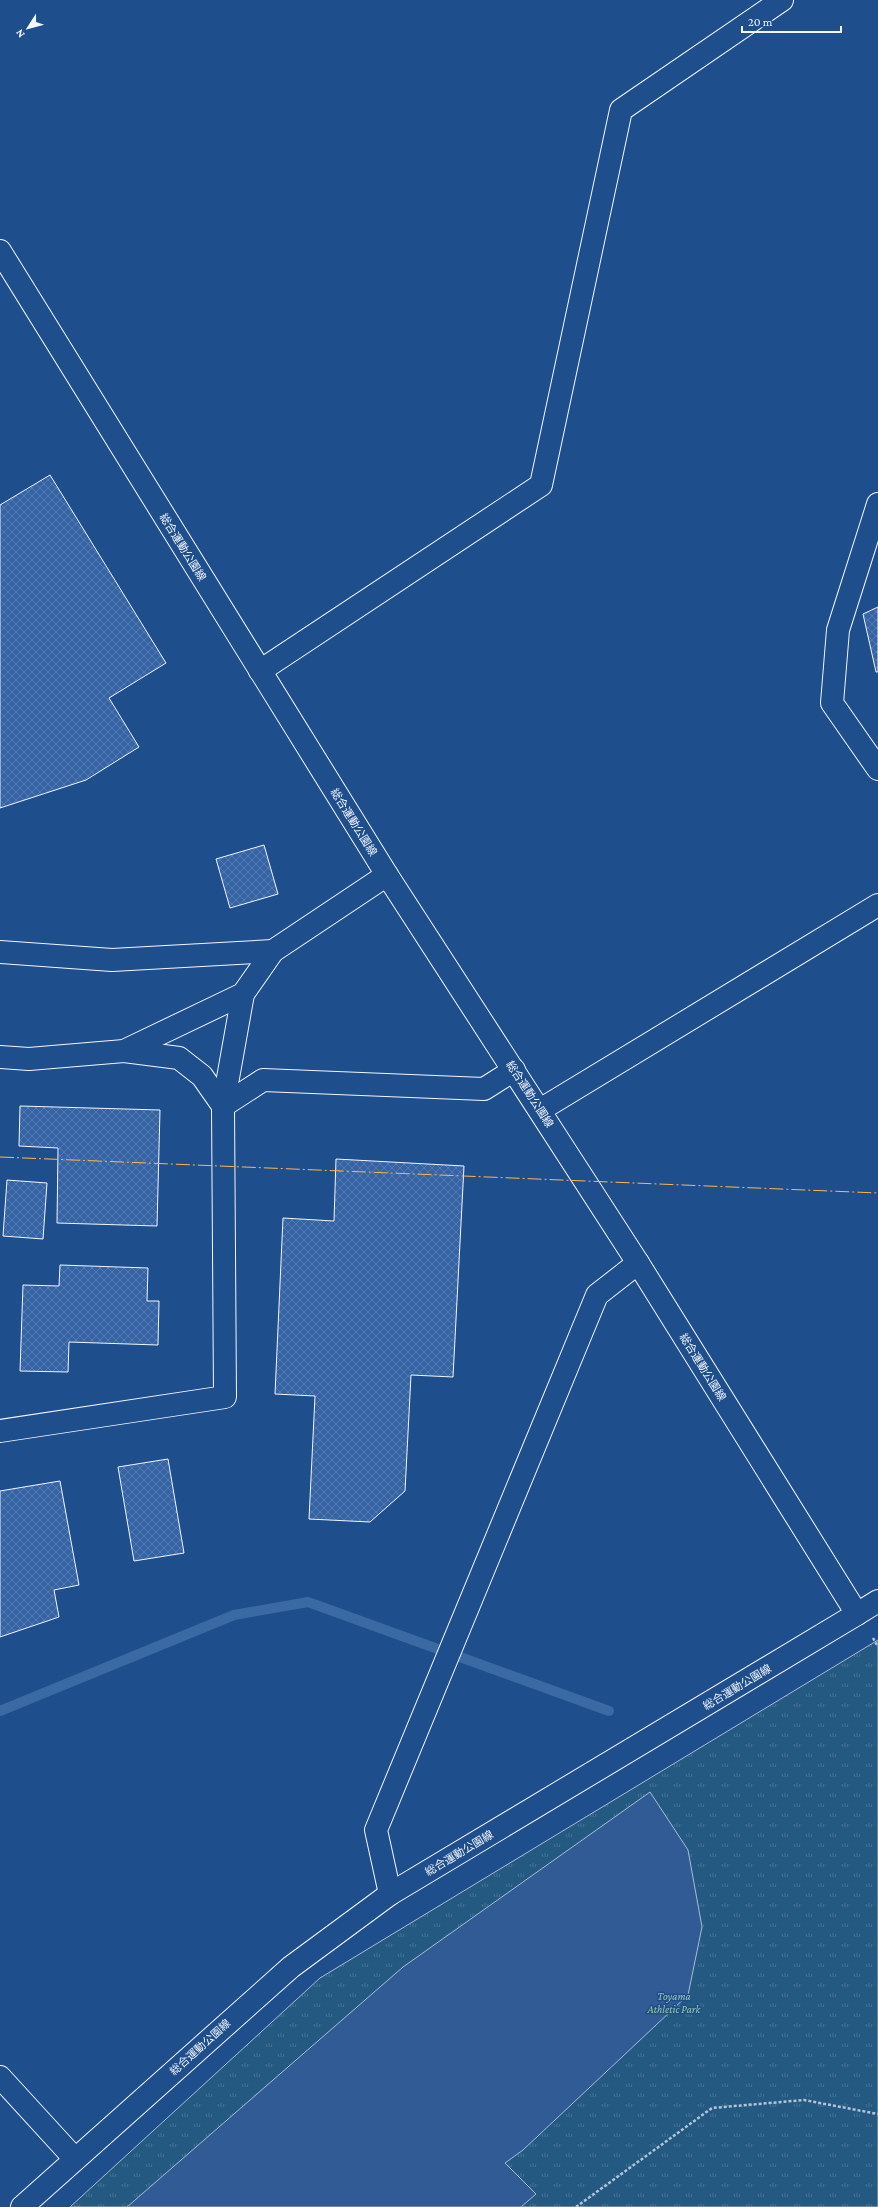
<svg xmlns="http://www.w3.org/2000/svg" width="878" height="2207" font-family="'Crimson Pro','Noto Sans JP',serif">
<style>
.grass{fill:url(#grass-tufts);stroke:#a8bbd7}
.parking{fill:#305b95;stroke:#a8bbd7}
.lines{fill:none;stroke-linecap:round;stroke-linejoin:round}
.stream{stroke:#3b69a3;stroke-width:10}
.building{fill:url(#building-cross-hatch);stroke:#f2f6ff}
.minor-casing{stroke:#f2f6ff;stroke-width:24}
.major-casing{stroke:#f2f6ff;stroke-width:24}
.path{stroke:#b3c4dc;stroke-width:2.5;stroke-dasharray:3 2;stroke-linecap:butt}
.minor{stroke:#1f4e8c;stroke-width:22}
.major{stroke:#1f4e8c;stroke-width:22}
.power{stroke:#ffb74d;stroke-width:1;stroke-dasharray:14 3 2 3;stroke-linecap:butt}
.labels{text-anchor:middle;stroke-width:3;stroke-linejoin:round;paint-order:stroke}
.street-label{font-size:11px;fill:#f2f6ff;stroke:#1f4e8c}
.park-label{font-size:11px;font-style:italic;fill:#97c8a6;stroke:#1f4e8c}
</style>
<defs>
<pattern id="grass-tufts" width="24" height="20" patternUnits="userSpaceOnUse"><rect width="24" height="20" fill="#245a82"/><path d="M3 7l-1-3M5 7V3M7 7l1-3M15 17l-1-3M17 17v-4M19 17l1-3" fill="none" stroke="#447295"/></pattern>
<pattern id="building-cross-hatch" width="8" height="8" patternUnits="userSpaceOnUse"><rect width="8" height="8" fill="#3563a3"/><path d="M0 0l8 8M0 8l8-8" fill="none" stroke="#537ab1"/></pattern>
</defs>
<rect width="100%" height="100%" fill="#1f4e8c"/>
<!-- grass -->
<polygon class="grass" points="878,1640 878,2207 70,2207 320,1978"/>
<!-- parking -->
<polygon class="parking" points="650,1792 688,1850 702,1927 688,1995 523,2150 505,2163 536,2194 521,2207 127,2207 403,1967"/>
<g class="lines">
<!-- stream -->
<polyline class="stream" points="0,1711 234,1615 308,1602 609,1711"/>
</g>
<!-- building -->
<g class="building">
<polygon points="50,475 166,663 109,698 139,747 86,780 0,808 0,505"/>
<polygon points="878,607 878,672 876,672 863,614"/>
<polygon points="264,845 278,894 230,908 216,859"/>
<polygon points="20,1106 160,1110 157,1226 57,1223 58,1148 19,1146"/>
<polygon points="336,1159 464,1166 453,1377 411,1375 405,1491 370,1522 309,1519 315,1396 275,1394 283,1218 334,1221"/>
<polygon points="7,1180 47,1183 43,1239 3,1236"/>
<polygon points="60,1265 148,1268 147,1301 159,1301 158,1345 69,1342 68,1372 20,1371 23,1285 59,1286"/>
<polygon points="168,1459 184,1553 134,1561 118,1467"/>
<polygon points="60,1481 79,1585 54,1590 59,1617 0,1637 0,1491"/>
</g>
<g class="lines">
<defs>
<g id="minor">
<polyline points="878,504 838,630 832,703 878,769"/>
<polyline points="260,671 541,485 621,110 782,0"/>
<polyline points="0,952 112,960 273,951"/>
<polyline points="124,1051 179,1058 202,1076 223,1106 263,1080 484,1089 514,1070"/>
<polyline points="0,1057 29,1059 124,1051 243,994 273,951 387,875"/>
<polyline points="540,1110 878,905"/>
<polyline points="0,1431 225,1397 223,1106 243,994"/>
<polyline points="857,1614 878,1601"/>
<polyline points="390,1894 376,1830 597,1295 638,1263"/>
<polyline points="0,2077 75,2159"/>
</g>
<polyline id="major" points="0,251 387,875 638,1263 857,1614 390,1894 291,1967 22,2207"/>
</defs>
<!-- minor casing -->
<use href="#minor" class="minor-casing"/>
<!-- major casing -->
<use href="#major" class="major-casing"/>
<!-- path -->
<g class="path">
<polyline points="873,1638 878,1647"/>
<polyline points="576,2207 712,2108 804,2100 878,2114"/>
</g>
<!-- minor -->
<use href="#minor" class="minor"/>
<!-- major -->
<use href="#major" class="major"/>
<!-- power -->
<polyline class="power" points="0,1157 878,1193"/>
</g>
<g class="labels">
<!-- street labels -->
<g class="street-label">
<text transform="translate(183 547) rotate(58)" y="4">総合運動公園線</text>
<text transform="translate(354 822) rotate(58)" y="4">総合運動公園線</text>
<text transform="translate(530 1094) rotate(57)" y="4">総合運動公園線</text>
<text transform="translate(703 1367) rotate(58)" y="4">総合運動公園線</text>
<text transform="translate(737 1687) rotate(-31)" y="4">総合運動公園線</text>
<text transform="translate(459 1853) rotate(-31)" y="4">総合運動公園線</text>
<text transform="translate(200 2047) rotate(-42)" y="4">総合運動公園線</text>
</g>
<!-- park labels -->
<g class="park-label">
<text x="674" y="2000">Toyama<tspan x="674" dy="13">Athletic Park</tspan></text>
</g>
</g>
<!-- north arrow -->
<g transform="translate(28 28) rotate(234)" stroke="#1f4e8c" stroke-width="3" paint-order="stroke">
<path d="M0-3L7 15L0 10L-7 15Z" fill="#f2f6ff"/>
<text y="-6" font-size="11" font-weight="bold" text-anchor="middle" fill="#f2f6ff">N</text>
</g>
<!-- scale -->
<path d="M742 26v6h99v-6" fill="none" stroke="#f2f6ff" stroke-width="2"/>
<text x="748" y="26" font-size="12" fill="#f2f6ff" stroke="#1f4e8c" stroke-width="3" paint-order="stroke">20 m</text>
</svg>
